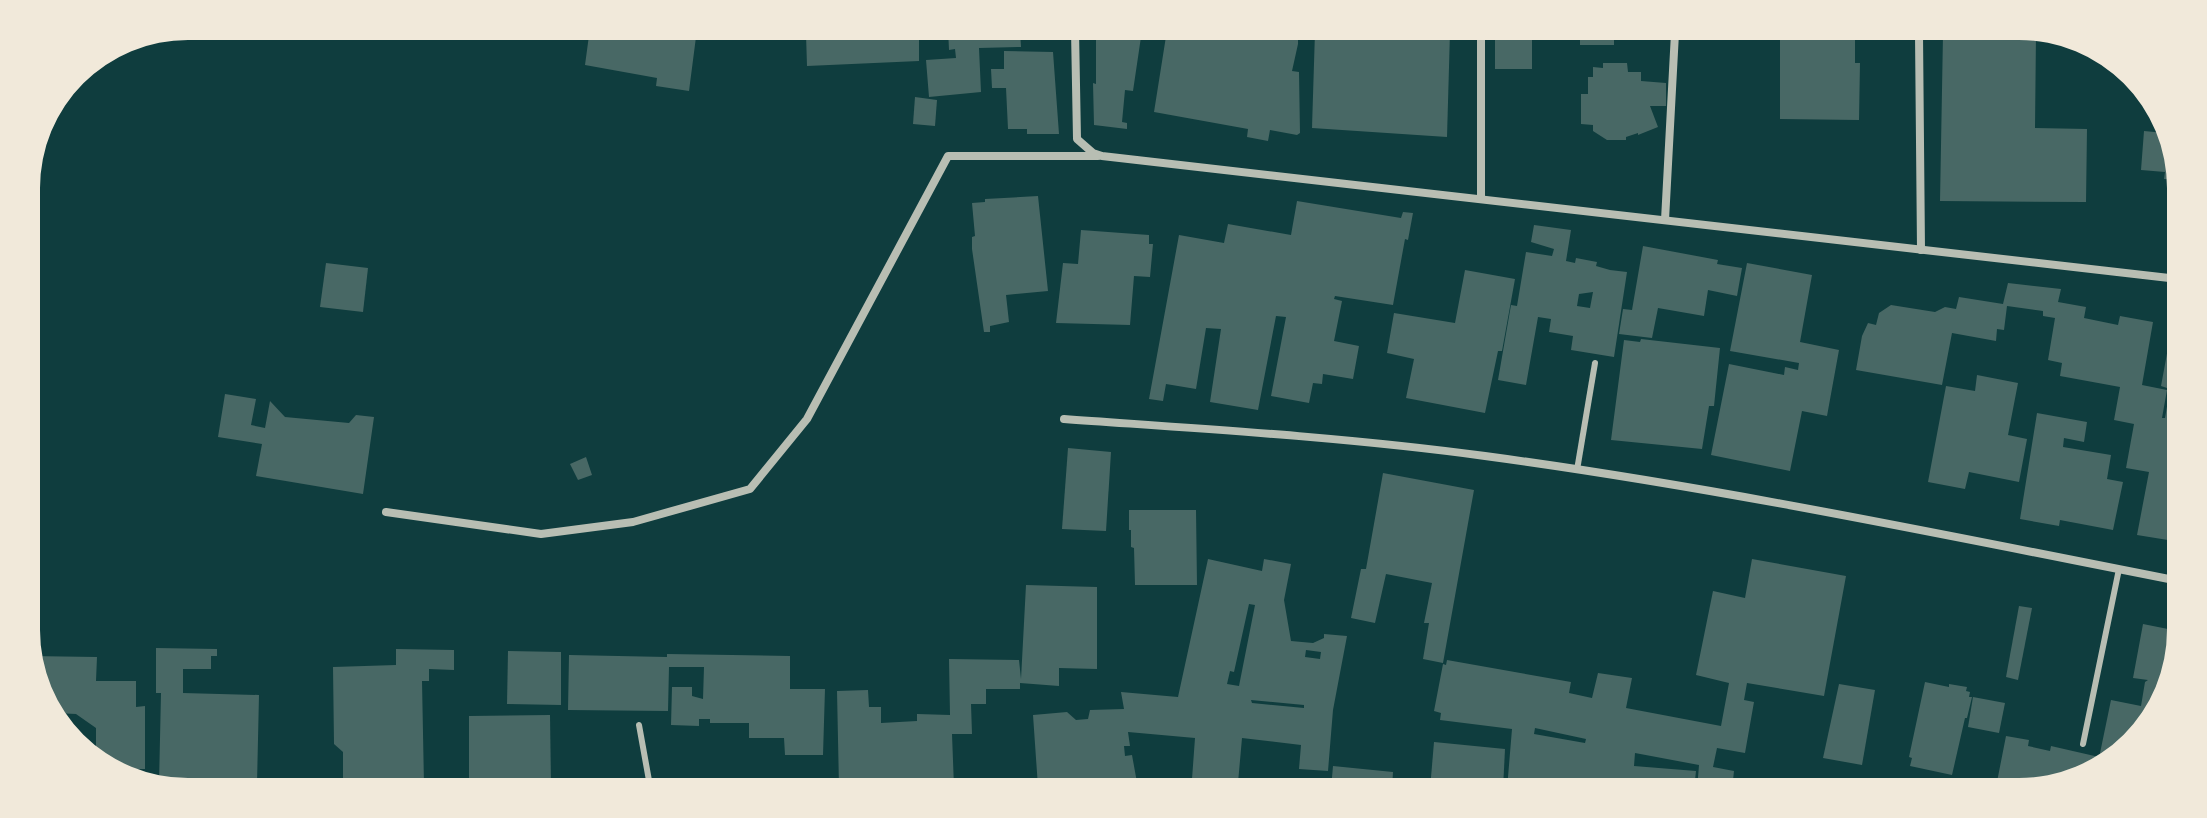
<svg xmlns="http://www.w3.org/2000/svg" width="2207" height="818" font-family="'Titillium Web',sans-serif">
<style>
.building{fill:#486865;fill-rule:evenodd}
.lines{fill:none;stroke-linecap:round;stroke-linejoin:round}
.service{stroke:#b8beb3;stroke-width:6}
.minor{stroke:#b8beb3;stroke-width:8}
</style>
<rect width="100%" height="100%" fill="#0f3d3e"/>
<!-- building -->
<g class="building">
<polygon points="590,28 642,28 696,37 689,91 656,86 657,78 585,65"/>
<polygon points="796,29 919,29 919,61 807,66 806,34 797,34"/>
<polygon points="948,29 1020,30 1021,47 979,48 981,92 929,97 926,60 956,58 955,49 949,50"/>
<polygon points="1167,30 1203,31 1232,35 1232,33 1246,35 1247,31 1298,31 1298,44 1292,71 1299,72 1300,133 1297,135 1270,130 1268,141 1247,137 1248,129 1154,112"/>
<polygon points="1315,31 1450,32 1447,137 1312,128"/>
<polygon points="1096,32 1141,37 1133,91 1125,90 1122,122 1127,123 1127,129 1094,125 1093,83 1096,84"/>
<rect x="1495" y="32" width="37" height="37"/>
<rect x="1580" y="32" width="34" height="13"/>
<polygon points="1780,33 1855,33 1855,63 1860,63 1859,120 1780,119"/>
<polygon points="1943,34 2036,34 2035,128 2087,129 2086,202 1940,201"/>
<polygon points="1004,51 1053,52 1059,134 1027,134 1027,129 1008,129 1006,88 992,88 991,69 1004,69"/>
<polygon points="1603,63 1627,63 1628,72 1641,72 1641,81 1666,83 1666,106 1650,106 1658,127 1638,135 1638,133 1626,137 1626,140 1607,140 1593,131 1593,125 1581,124 1581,94 1588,94 1588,77 1593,77 1593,67 1603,68"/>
<polygon points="915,97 937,100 935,126 913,124"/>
<polygon points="2144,131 2165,133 2180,166 2179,180 2164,179 2165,172 2141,170"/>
<polygon points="1038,196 1048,291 1006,295 1009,322 990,326 990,332 984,332 972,249 972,237 975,236 972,203 985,202 985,199"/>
<polygon points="1297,201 1401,218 1403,212 1413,213 1408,240 1405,239 1393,305 1335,296 1334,299 1342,301 1334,341 1359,346 1353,379 1323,374 1322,384 1313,383 1309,403 1271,396 1286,317 1276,316 1258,410 1210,402 1221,329 1206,328 1196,389 1166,384 1163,401 1149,399 1179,235 1224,243 1228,224 1291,235"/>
<path d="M1534,225L1571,230L1566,261L1575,263L1576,258L1597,262L1596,266L1610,270L1627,272L1614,357L1571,350L1573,336L1549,332L1551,319L1538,317L1526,385L1498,380L1511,305L1517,306L1526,252L1552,256L1554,249L1531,242ZM1593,292L1590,308L1577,306L1579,294Z"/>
<polygon points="1081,230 1149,235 1149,244 1153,244 1150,277 1134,276 1130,325 1056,323 1063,263 1078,264"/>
<polygon points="1643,246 1718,260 1717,264 1742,268 1737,296 1708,290 1704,316 1658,308 1652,338 1619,334 1623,309 1632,310"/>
<polygon points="326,263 368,268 363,312 320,307"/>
<polygon points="1747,263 1812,275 1800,342 1839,350 1827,416 1802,411 1790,471 1711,455 1729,364 1784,375 1785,367 1798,370 1799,363 1730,351"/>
<polygon points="1465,270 1515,279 1502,351 1498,351 1485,413 1406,398 1414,359 1387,353 1394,313 1455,323"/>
<polygon points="2008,283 2061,289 2058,302 2086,307 2084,318 2118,325 2120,316 2153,322 2142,385 2167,390 2162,418 2165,418 2170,389 2161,386 2168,348 2177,349 2176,431 2172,430 2170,446 2176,447 2174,541 2137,535 2149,472 2126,468 2134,424 2114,420 2120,387 2060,376 2062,363 2048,360 2055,318 2043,316 2043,311 2007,306 2004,330 1997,329 1996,341 1952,333 1942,385 1856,370 1862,336 1868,323 1876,325 1879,313 1891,305 1935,312 1945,307 1956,309 1959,297 2003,304"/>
<polygon points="1641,339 1720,348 1714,406 1709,406 1702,449 1611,440 1624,340 1640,342"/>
<polygon points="1977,375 2018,383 2008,435 2027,439 2019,482 1969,472 1965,489 1928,482 1946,386 1975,391"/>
<polygon points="225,394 256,399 251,425 265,428 270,401 285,417 349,423 356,415 374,417 363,494 256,476 262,444 218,437"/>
<polygon points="2037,413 2087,422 2084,442 2064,438 2063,447 2111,455 2107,479 2123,482 2113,530 2060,520 2059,526 2020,519"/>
<polygon points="1068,448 1111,452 1106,531 1062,529"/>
<polygon points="586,457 592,475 578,480 570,464"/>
<polygon points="1383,473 1474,490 1443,663 1423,659 1429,623 1424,623 1432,583 1386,574 1375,623 1351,618 1361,569 1366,569"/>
<polygon points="1129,510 1196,510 1197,585 1135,585 1134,548 1131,547 1131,530 1129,530"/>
<path d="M1208,559L1262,571L1264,559L1291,564L1284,600L1291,641L1313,643L1324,638V634L1347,636L1333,710L1328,771L1299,769L1301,745L1242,738L1238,783L1192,779L1195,738L1128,732L1130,746H1124L1125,756L1132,755L1138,788L1038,787L1033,715L1067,712L1076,720L1088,719L1090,710L1124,709L1121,692L1178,697ZM1249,604L1255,605L1239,686L1227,684L1230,671L1234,672ZM1306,650L1321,652L1320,659L1305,657ZM1251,700L1304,705V708L1252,703Z"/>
<path d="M1752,559L1846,576L1824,696L1747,683L1744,700L1754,702L1745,753L1717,748L1713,767L1734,771L1732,790H1697L1699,765L1635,753L1634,766L1696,771L1694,790H1577V784L1530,782L1529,790L1507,789L1512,729L1440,720L1441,713L1434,711L1443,664L1446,665L1447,660L1571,682L1569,693L1592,698L1598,673L1632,678L1626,708L1721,726L1729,683L1696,675L1713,591L1745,598ZM1535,728L1586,739L1585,743L1534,734Z"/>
<polygon points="1026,585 1097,587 1097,669 1059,668 1059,686 1020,683 1020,689 986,689 986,704 971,704 972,734 952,734 954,787 839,787 837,691 868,690 869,707 881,707 881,723 917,721 917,714 950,715 949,659 1019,660 1021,679"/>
<polygon points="2019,606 2032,608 2018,680 2006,677"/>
<polygon points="2143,624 2173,630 2173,682 2117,759 2111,761 2099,758 2111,700 2141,706 2145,682 2148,680 2133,678"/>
<polygon points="156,648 217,649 217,656 211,656 211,669 183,669 183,693 259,695 257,784 159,784 161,693 156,693"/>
<polygon points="396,649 454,650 454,670 429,669 429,681 422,681 424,785 343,784 343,752 334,744 333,667 396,665"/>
<polygon points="508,651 561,652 561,705 507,704"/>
<polygon points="667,654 790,656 790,689 825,689 823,755 785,755 784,738 749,738 749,723 710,723 710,719 699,719 699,726 671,725 672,687 692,687 692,696 703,699 704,667 669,667 668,711 568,710 569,655 667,657"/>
<polygon points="29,656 97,657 96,681 136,681 136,707 145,706 145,769 114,769 96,757 96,728 76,714 55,713 29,661"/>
<polygon points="1925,682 1949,687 1949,684 1967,687 1966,691 1970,692 1969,697 1972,697 1967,718 1965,718 1952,775 1910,766 1912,758 1909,757"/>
<polygon points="1839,684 1875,690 1862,765 1823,758"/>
<polygon points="1973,697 2005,703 1999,733 1968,727"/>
<polygon points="550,715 551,785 469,785 469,716"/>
<polygon points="2006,736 2029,740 2028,746 2050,751 2051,746 2099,757 2098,766 2030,792 1995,792"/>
<polygon points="1434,742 1505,749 1503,789 1430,789"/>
<polygon points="1333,766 1393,772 1392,789 1331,789"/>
<polygon points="1903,778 1928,782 1926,791 1900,791"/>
<polygon points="802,781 802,786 780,786 785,782"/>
<polygon points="1801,784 1815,787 1815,791 1800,791"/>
</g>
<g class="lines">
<!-- service -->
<g class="service">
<polyline points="1577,470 1595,363"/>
<polyline points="639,725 650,786"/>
<polyline points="2083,744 2119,569"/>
</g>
<!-- minor -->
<g class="minor">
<polyline points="1075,30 1077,139 1093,153 1102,156 2178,279"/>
<polyline points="1481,32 1481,198"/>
<polyline points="1919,34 1921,250"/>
<polyline points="1665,220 1675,33"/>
<path d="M1064,419C1204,429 1345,437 1485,456C1716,487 1945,535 2174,580"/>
<polyline points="386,512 541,534 633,522 750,489 807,419 948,156 1098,156"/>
</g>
</g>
<!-- crop -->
<path d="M0 0H2207V818H0ZM188 40H2019A148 148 0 0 1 2167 188V630A148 148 0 0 1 2019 778H188A148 148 0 0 1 40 630V188A148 148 0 0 1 188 40Z" fill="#f1e9da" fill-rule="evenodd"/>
</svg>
